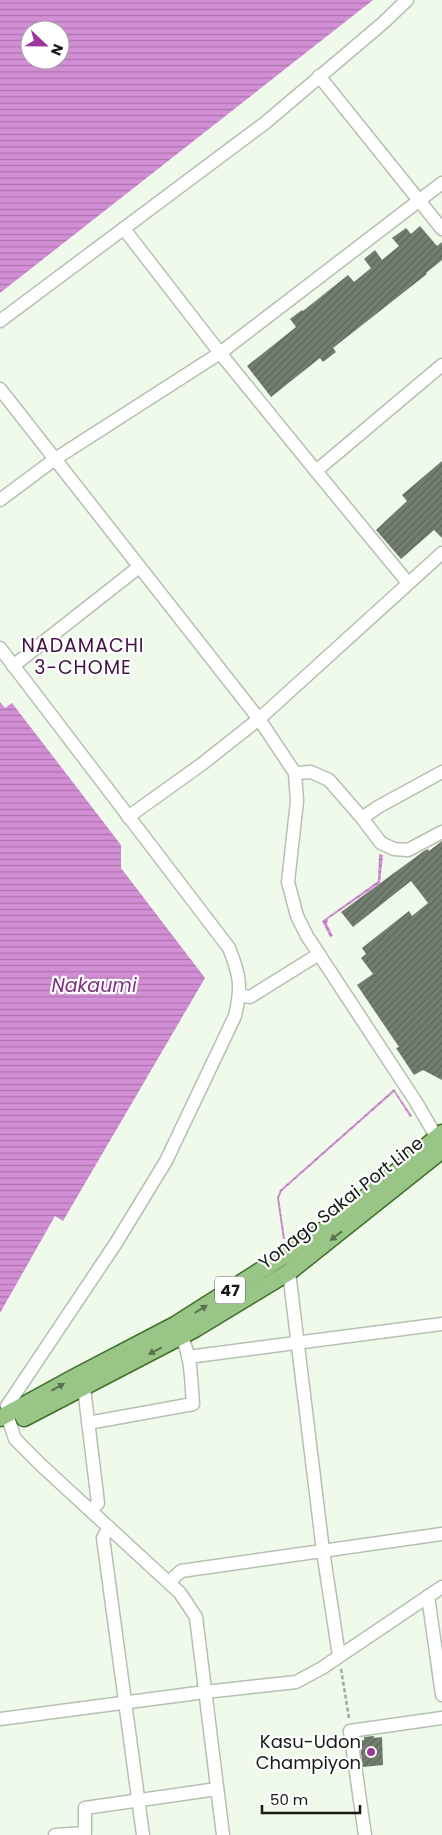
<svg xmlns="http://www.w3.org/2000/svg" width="442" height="1835" font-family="Poppins,'Noto Sans JP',sans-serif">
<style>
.water{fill:url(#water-rules);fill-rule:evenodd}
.building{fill:url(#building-hatch)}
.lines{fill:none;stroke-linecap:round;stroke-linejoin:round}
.minor-casing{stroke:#b6c0b2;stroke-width:15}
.major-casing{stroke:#3f702a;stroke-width:19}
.path{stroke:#9fa89d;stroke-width:2.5;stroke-dasharray:4 2.5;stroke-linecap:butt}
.minor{stroke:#fff;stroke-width:12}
.major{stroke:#99c586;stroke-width:16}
.oneway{fill:#58704e}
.poi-dot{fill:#99379e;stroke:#fff;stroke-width:2}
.labels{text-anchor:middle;stroke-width:4.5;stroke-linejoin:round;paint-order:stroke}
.shield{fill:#fff;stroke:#5c5f5b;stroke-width:1}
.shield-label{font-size:16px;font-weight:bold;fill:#161a15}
.street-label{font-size:18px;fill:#161a15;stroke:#fff}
.poi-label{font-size:18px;fill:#161a15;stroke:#fff;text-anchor:end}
.neighbourhood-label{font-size:19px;letter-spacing:1px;fill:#421344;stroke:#fff}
.water-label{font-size:19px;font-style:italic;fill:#813084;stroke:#fff}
</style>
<defs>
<pattern id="water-rules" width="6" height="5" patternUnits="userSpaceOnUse" patternTransform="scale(1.25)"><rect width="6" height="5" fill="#d38fd5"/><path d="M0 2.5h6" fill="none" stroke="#aa74ac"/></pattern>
<pattern id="building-hatch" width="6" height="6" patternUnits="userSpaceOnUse" patternTransform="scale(1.25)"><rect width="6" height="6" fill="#737d70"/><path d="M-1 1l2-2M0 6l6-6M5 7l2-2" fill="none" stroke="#5d665b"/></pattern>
</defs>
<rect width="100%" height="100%" fill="#effaeb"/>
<!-- water -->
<g class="water">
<path d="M0,0H373L0,293ZM30,30H60V60H30Z"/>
<polygon points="0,702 5,708 12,703 121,845 121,868 205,978 63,1221 55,1216 0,1313"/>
<polygon points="379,854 383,855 380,883 328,919 327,924 333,936 330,937 322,921 378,881"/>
<polygon points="394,1089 412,1116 410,1117 394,1092 282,1191 279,1198 285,1239 283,1239 277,1198 280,1190"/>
</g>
<!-- building -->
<g class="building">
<polygon points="420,226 437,246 442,242 442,260 426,273 427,274 333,348 336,352 323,362 320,358 271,397 247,366 296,327 290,319 302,310 303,311 348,275 354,282 371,268 364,259 375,250 382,260 399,246 392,238 406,228 411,234"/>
<polygon points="442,461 442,538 434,530 401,559 376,530 407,501 402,495"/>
<polygon points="442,841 442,1080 423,1070 414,1075 396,1048 399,1047 357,985 373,974 361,958 366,954 362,948 409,911 412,916 428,903 411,881 353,927 341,912 424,851 428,849 429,851"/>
<polygon points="374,1736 374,1738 382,1737 383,1765 363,1767 359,1740 364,1740 364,1737"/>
</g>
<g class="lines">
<defs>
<g id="minor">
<polyline points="319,76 442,229"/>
<polyline points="124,229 220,353 316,471"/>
<polyline points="0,321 265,123 383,23 407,0"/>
<polyline points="0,389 259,719 295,773 297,801 288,882 297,916 307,936 416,1102 437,1138"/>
<polyline points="0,500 55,459 220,353 442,183"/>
<polyline points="408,583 316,471 442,365"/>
<path d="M0,648L229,948C240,975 242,987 235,1016L166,1161L116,1243L7,1406V1415L15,1439L41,1465L180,1593L196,1617L223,1835"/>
<polyline points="13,666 139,567"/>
<polyline points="295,773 311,772 329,780 362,818 381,843 394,849 408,850 442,832"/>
<polyline points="128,817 202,764 259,719 442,553"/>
<polyline points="362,818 378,807 442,772"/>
<polyline points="240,995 250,997 319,954"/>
<polyline points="289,1272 323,1551 339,1656"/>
<polyline points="188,1357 442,1324"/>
<polyline points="84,1388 98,1503 91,1510"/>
<path d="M88,1423L193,1404C191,1382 192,1356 181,1337"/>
<polyline points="109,1527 103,1538 143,1835"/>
<polyline points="169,1582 181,1571 442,1534"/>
<polyline points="428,1596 442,1695"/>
<polyline points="0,1719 205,1692 296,1682 322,1668 442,1587"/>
<polyline points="55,1835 85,1833 85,1808 217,1789"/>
<polyline points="365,1835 350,1731 442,1718"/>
</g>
<g id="major">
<polyline points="0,1418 77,1376 175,1325 282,1257 330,1226 380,1186 442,1133"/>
<polyline points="24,1418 195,1329 289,1272 442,1150"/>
</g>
</defs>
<!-- minor casing -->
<use href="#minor" class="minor-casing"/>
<!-- major casing -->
<use href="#major" class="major-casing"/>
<!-- path -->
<polyline class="path" points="341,1669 349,1718"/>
<!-- minor -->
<use href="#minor" class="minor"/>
<!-- major -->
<use href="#major" class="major"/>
</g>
<!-- one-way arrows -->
<defs><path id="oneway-solid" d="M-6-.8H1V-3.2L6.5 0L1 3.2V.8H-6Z" transform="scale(1.25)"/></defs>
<g class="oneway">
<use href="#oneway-solid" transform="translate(336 1236) rotate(142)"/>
<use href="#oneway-solid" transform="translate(201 1309) rotate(-32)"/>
<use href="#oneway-solid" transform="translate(155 1351) rotate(152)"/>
<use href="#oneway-solid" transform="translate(58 1387) rotate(-29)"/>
</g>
<!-- markers -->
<circle class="poi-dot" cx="371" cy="1752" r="5"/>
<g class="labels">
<!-- shield labels -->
<rect class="shield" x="215" y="1276.5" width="30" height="27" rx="4"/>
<g class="shield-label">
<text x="230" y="1296">47</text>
</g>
<!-- street labels -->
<g class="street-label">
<text transform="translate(341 1203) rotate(-38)" y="6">Yonago Sakai Port Line</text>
</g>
<!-- poi labels -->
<g class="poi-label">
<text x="361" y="1748">Kasu-Udon<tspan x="361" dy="21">Chaｍpiyon</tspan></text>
</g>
<!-- neighbourhood labels -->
<g class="neighbourhood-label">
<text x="83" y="652">NADAMACHI<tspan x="83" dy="22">3-CHOME</tspan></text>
</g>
<!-- water labels -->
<g class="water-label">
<text x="94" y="992">Nakaumi</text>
</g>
</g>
<!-- north arrow -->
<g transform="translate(45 45) rotate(112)"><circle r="24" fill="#ffffff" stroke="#a2a3a1"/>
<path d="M0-4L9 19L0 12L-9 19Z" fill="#99379e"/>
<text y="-8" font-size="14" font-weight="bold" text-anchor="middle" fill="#161a15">N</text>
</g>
<!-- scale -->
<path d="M262 1805v8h98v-8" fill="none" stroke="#161a15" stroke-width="2.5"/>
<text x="270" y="1805" font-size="15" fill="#161a15" stroke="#ffffff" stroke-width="4" paint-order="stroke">50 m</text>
</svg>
